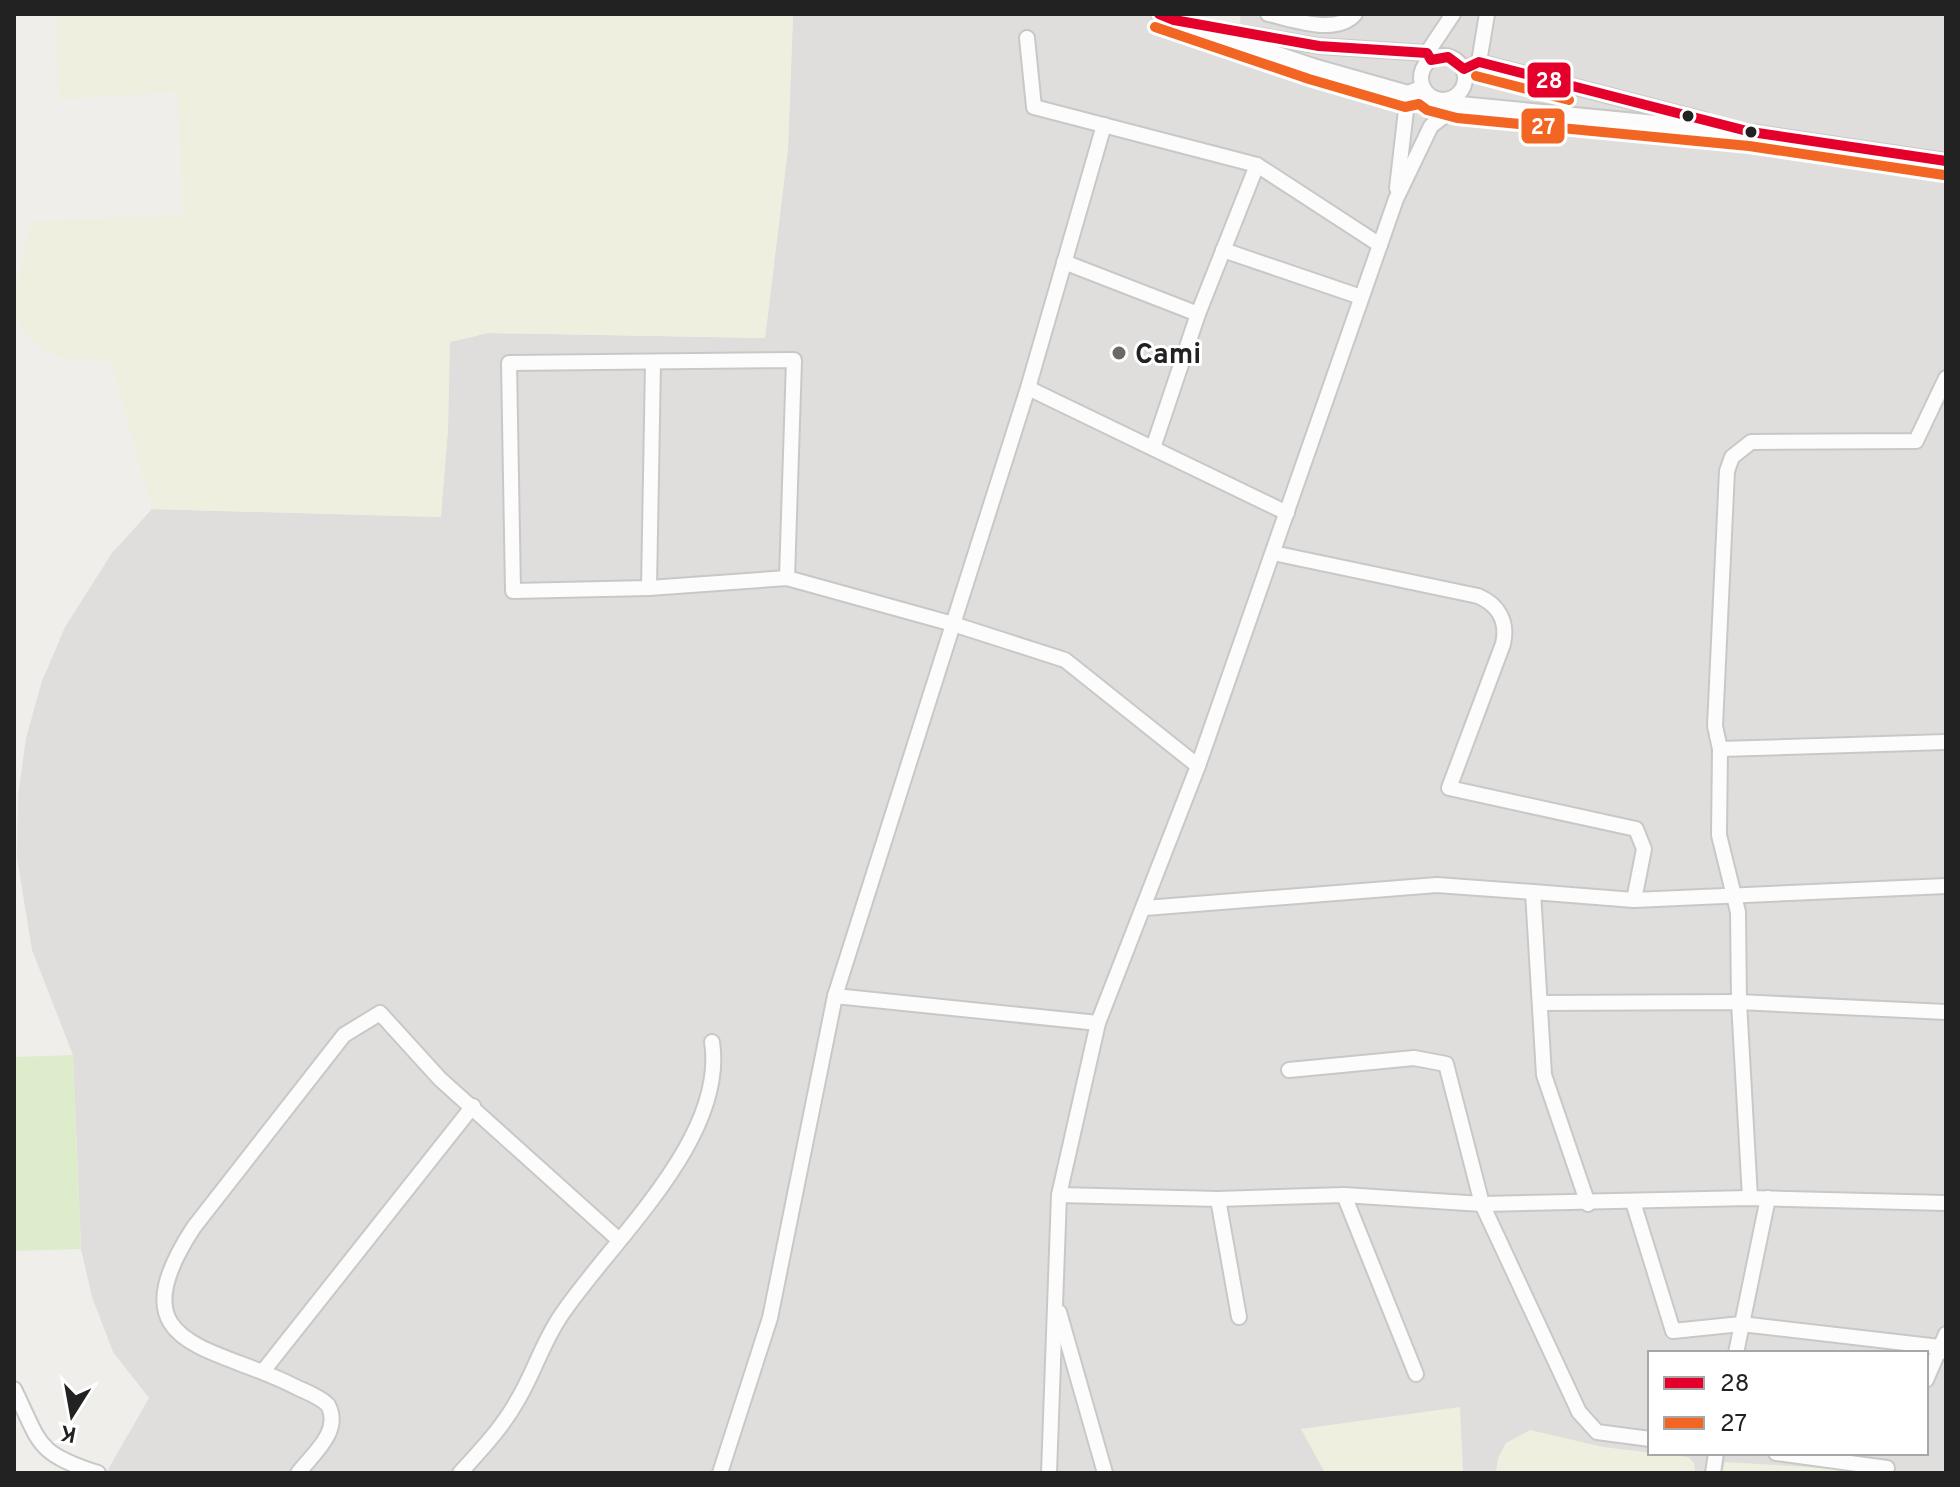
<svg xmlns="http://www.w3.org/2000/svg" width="1960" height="1487" font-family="Overpass,sans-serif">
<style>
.residential{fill:#dfdedc;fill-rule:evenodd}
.farmland{fill:#efefdf}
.grass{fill:#ddeccb}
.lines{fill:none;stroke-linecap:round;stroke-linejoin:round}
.minor-casing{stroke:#c9c8c7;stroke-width:18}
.minor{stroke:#fdfcfc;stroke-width:14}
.bus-1-casing{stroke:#fff;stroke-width:16}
.bus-2-casing{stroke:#fff;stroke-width:16}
.bus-1{stroke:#e4002b;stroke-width:10}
.bus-2{stroke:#f26522;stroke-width:10}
.bus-dot{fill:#222;stroke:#fff;stroke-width:3}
.poi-dot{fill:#6a6968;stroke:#fff;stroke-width:3}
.labels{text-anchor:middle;stroke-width:6;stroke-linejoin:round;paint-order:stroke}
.poi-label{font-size:28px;font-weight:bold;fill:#222;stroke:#fff;text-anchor:start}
.line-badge{stroke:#fff;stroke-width:3}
.badge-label{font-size:22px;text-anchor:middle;font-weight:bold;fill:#fff}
</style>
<rect width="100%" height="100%" fill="#f0eeeb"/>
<!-- residential -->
<path class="residential" d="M793,14H1169L1241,36L1240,14H1946V1473H106L149,1398L113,1352L92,1297L81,1249L73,1055L32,950L17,858L18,796L26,738L42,681L65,627L112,553L152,509L440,517L448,429L449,342L488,333L765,338L788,148ZM1650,1353H1926V1453H1650Z"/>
<!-- farmland -->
<g class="farmland">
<polygon points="56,14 793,14 788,148 765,338 488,333 450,342 448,429 441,517 152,509 111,361 64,358 43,350 21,329 14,312 14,295 31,221 183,215 177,92 59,100"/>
<polygon points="1460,1407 1463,1473 1325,1473 1301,1429"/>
<polygon points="1530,1430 1603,1447 1688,1457 1694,1463 1695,1473 1496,1473 1498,1458 1506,1443"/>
<polygon points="1725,1462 1856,1470 1861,1473 1722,1473"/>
</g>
<!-- grass -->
<polygon class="grass" points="73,1055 81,1249 14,1251 14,1057"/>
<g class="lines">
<defs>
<g id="minor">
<polyline points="1159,14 1313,66 1408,93 1423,87"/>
<path d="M1268,14C1292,19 1336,36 1355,14"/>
<polyline points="1225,30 1319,46 1427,53"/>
<polyline points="1027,38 1034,107 1257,165 1380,245"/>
<polyline points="1427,53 1453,14"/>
<circle cx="1443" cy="78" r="22"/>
<polyline points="1479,62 1487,14"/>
<polyline points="1464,69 1479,62 1704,120"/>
<polyline points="1455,101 1460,104 1751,132 1946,161"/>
<polyline points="1397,188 1408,93"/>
<polyline points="1223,250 1361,297"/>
<polyline points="1064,262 1198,314"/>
<polyline points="1028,388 1287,513"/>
<polyline points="1153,448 1198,314 1257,165"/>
<path d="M1273,553L1478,596C1499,605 1508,622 1503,644L1449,788L1636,829L1644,849L1634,900"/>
<polyline points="787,578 794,360 509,363 513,591 649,588 787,578 953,624 1065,660 1198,766"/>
<polyline points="649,588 653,363"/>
<polyline points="1720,749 1946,742"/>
<polyline points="1145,908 1437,885 1533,892"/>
<polyline points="835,996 1098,1023"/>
<polyline points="1540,1003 1739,1002 1946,1012"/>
<polyline points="1289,1070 1414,1058 1446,1064 1482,1204 1579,1412 1597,1432 1650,1439"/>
<polyline points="1059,1195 1218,1199 1344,1195 1482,1204 1750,1198 1946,1203"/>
<polyline points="1344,1195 1416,1374"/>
<polyline points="1750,1198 1739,1002 1738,912 1719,835 1720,749 1715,726 1727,471 1732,457 1751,442 1916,441 1946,378"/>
<polyline points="1218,1199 1239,1317"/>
<polyline points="1633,1202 1673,1331 1741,1324 1940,1347 1946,1352"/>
<polyline points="1588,1204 1544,1075 1533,892 1634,900 1946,886"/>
<polyline points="1059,1312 1105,1473"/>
<polyline points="1736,1353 1768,1198"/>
<polyline points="264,1370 473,1106"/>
<polyline points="1926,1380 1946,1334"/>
<path d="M14,1389C41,1444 35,1453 98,1473"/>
<polyline points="1776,1453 1887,1468"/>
<path d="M298,1473C313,1454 342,1431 328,1405C319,1396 306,1392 296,1387C212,1344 114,1349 194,1227L344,1035L380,1013L440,1079L619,1240"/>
<path d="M460,1473C481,1450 502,1428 517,1401C534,1373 543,1341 562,1314C613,1239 727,1138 712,1042"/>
<polyline points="720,1473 770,1318 835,996 1028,388 1104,125"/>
<polyline points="1049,1473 1059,1195 1098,1023 1198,766 1396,199 1431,126 1460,104"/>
<polyline points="1713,1473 1716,1453"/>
</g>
</defs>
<!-- minor casing -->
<use href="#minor" class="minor-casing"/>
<!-- minor -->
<use href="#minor" class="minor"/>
<defs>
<polyline id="bus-1" points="1159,14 1174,20 1319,46 1427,53 1431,60 1448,57 1464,69 1479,62 1751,132 1946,161"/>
<g id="bus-2">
<polyline points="1155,27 1309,79 1405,107 1419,104 1427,110 1457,118 1749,146 1944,175"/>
<polyline points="1476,76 1569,100"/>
</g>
</defs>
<!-- bus-1 casing -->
<use href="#bus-1" class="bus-1-casing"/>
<!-- bus-2 casing -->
<use href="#bus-2" class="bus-2-casing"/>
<!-- bus-1 -->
<use href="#bus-1" class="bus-1"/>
<!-- bus-2 -->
<use href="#bus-2" class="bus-2"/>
</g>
<!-- markers -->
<g class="bus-dot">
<circle cx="1688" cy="116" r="7"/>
<circle cx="1751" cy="132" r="7"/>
</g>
<circle class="poi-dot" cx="1119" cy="353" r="8"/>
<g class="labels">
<!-- poi labels -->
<g class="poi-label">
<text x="1135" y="363">Cami</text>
</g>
</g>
<g class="line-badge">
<rect x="1526" y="61" width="46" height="38" rx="8" fill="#e4002b"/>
<rect x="1520" y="107" width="46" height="38" rx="8" fill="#f26522"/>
</g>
<g class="badge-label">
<text x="1549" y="88">28</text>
<text x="1543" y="134">27</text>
</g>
<!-- border -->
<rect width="1960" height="1487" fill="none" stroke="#222222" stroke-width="32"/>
<!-- legend -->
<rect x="1648" y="1351" width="280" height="104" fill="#ffffff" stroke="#a7a7a7" stroke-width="2"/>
<rect x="1664" y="1377" width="40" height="12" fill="#e4002b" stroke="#a7a7a7" stroke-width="2"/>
<text x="1720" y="1391" font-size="24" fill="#222222">28</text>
<rect x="1664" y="1417" width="40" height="12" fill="#f26522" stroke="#a7a7a7" stroke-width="2"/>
<text x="1720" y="1431" font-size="24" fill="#222222">27</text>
<!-- north arrow -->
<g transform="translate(72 1415) rotate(191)" stroke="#ffffff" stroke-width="6" paint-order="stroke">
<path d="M0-6L14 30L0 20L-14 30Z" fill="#222222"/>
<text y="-12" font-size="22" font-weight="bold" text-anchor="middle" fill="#222222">K</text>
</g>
</svg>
